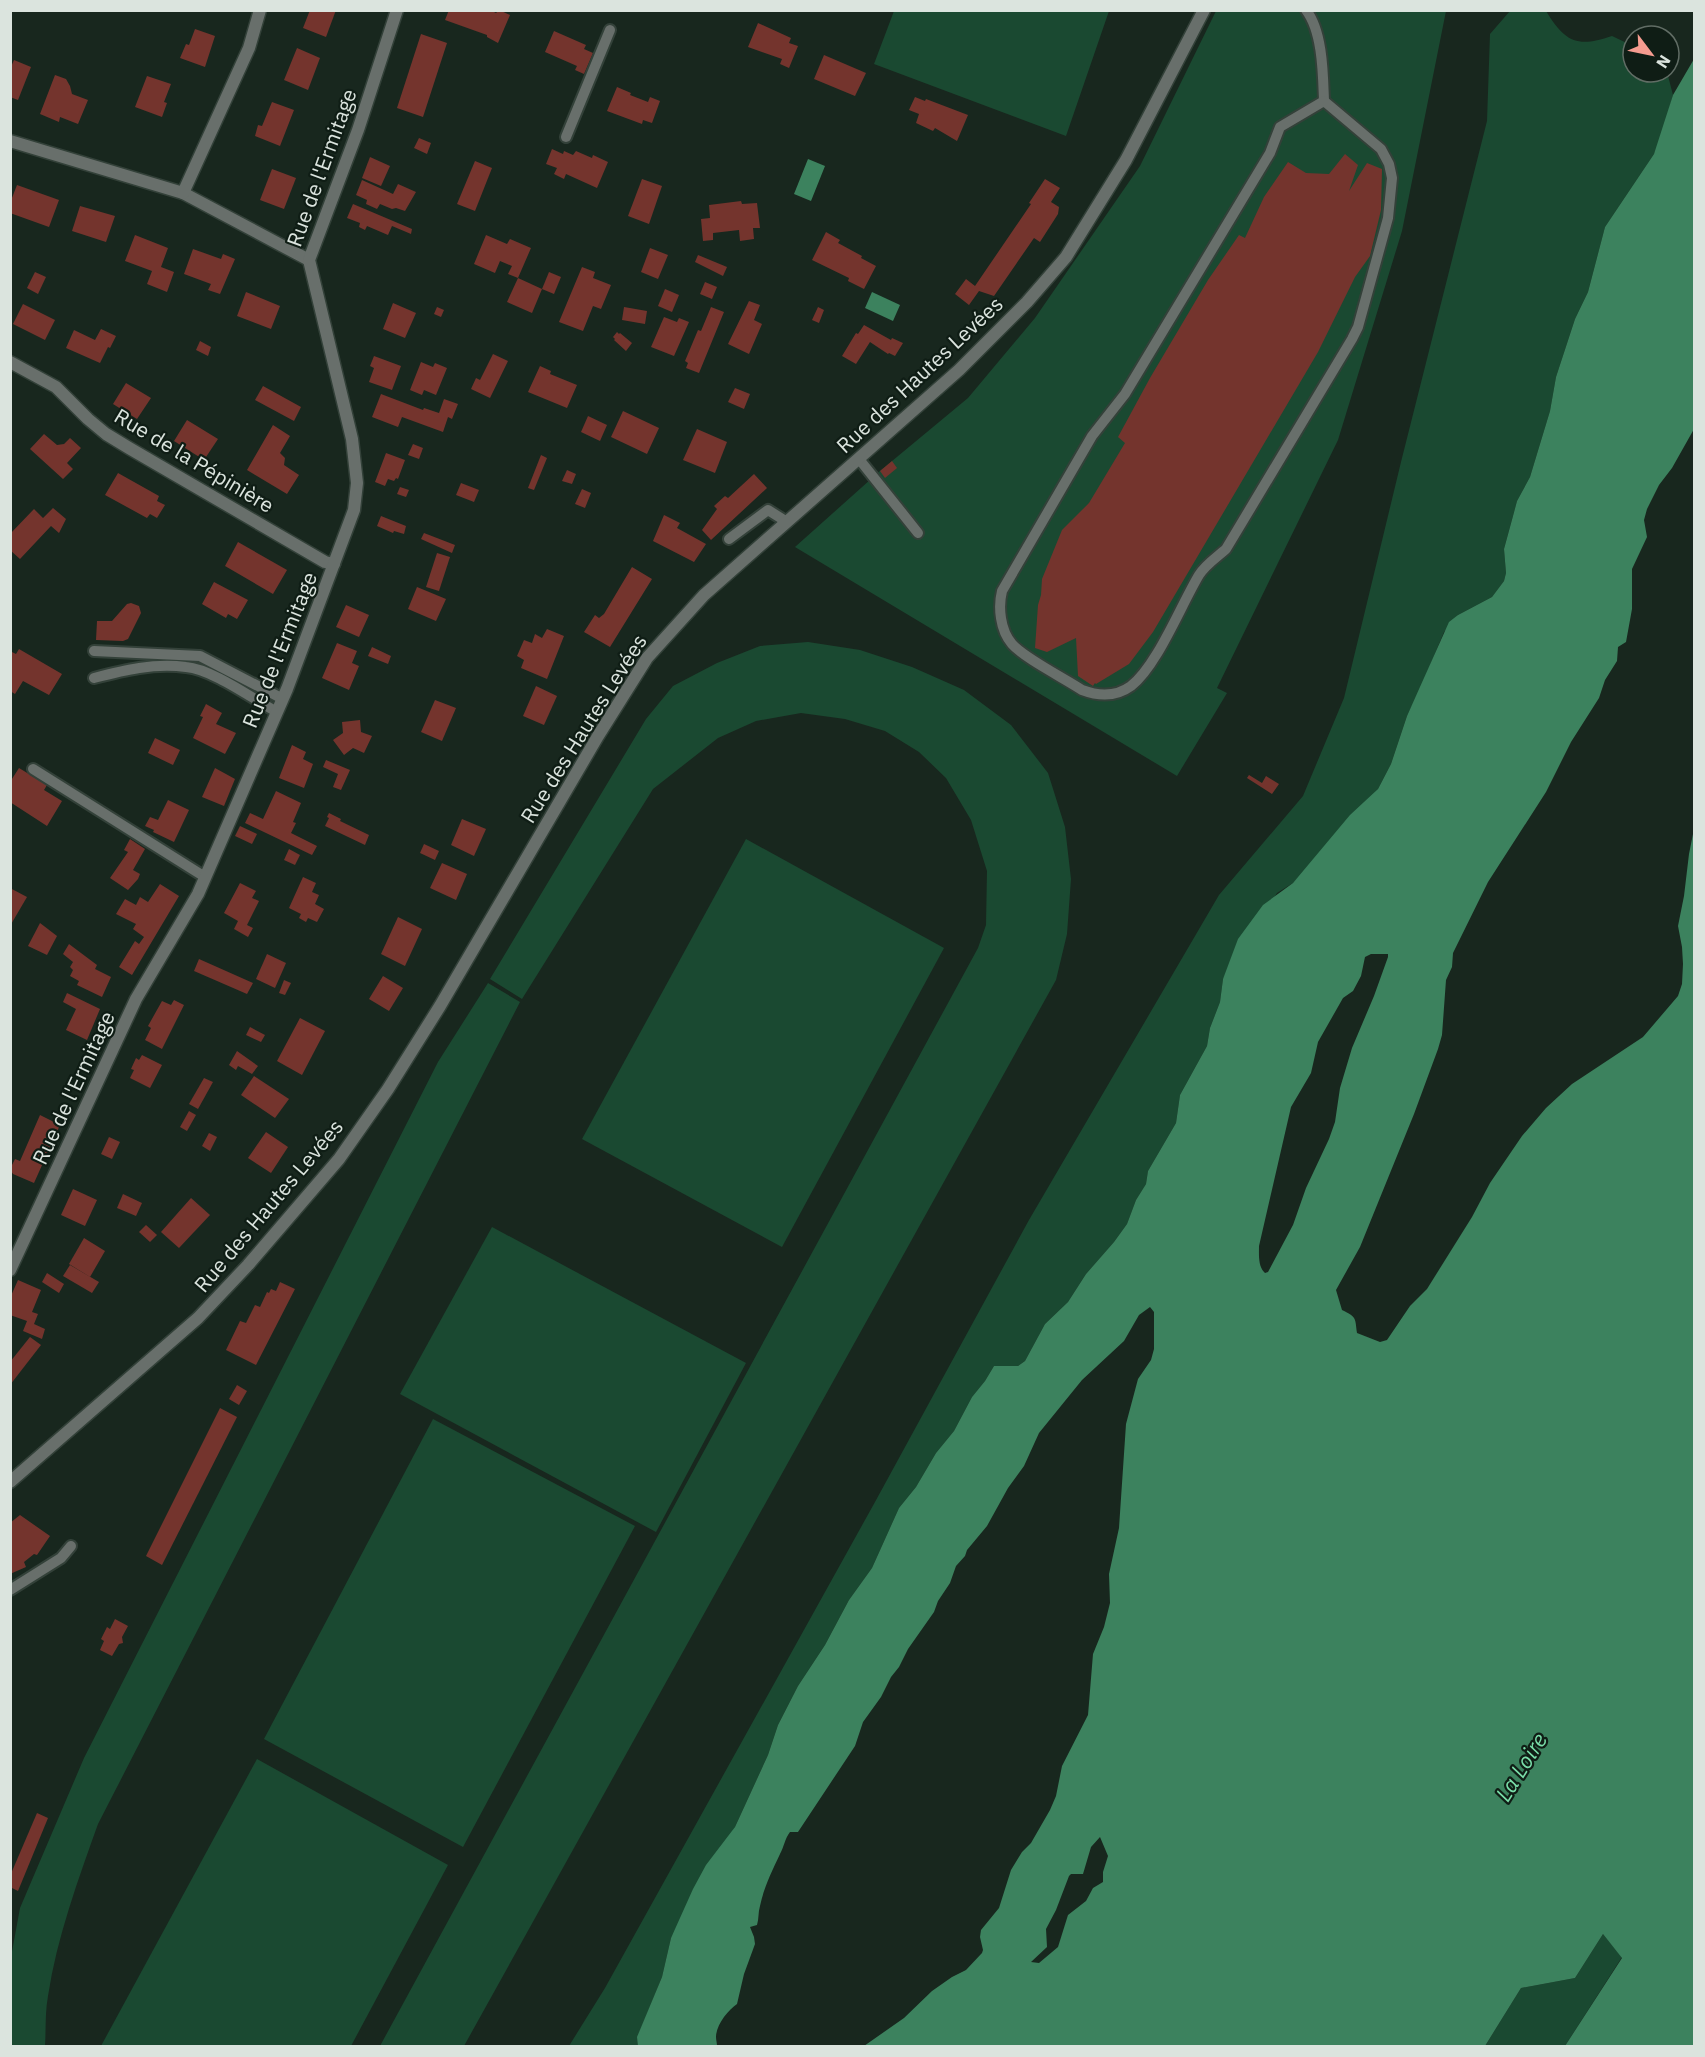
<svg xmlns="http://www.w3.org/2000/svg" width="1705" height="2057" font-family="'IBM Plex Sans',sans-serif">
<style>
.green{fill:#1a4931}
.water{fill:#3c825e;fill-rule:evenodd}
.building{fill:#74342d}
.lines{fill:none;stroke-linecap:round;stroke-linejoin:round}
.service-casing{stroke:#334139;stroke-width:14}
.minor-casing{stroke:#334139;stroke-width:15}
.tertiary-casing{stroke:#334139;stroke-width:15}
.service{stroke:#686f6b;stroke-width:10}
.minor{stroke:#686f6b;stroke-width:12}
.tertiary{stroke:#686f6b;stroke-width:12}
.labels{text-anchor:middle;stroke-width:4.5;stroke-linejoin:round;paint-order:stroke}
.street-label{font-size:21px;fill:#dbe4de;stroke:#0f1d15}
.water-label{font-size:22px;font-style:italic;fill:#7adea9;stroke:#0f1d15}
</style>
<rect width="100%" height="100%" fill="#18271e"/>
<!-- green -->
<g class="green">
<polygon points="894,11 894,10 1109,11 1066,136 874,64"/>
<polygon points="1216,11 1446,11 1402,231 1338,440 1217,688 1227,693 1177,776 795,547 880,471 968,398 1035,318 1140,166"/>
<path d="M1510,11H1546C1565,42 1577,48 1612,36L1633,46V72H1667L1673,95L1661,138L1654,154L1605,227L1588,292L1575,319L1556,377L1550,411L1530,477L1517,501L1513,516L1504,549L1506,573L1504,581L1492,597L1458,615L1444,632L1421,687L1407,716L1391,764L1378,789L1306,870L1293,883L1277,893L1223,979L1220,1002L1210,1028L1207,1046L1180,1095L1176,1123L1148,1171L1146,1184L1136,1200L1127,1224L1114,1242L1086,1274L1068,1302L1045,1324L1025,1361L1018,1366H994L985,1381L972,1397L954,1431L936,1453L916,1487L899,1508L872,1568L849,1600L825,1645L798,1686L778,1725L768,1755L735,1827L671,1938L662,1977L638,2036V2046H569L605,1988L875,1502L1029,1220L1219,895L1303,796L1344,698L1401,462L1487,121L1490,34Z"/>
<polygon points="808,642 860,650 912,667 964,690 1011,725 1048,773 1065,827 1071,879 1067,934 1056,980 464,2046 380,2046 978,948 986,925 987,871 971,820 946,778 919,752 885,731 845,719 801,713 756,721 718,738 653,789 522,999 490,979 646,719 673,686 717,663 760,646"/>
<polygon points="746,839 944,948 782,1247 582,1139"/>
<path d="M488,983L520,1002L98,1824C78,1880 57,1937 48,1996C45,2012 46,2030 45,2046H11V1957L20,1908L84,1758L438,1062Z"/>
<polygon points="492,1227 746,1363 656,1532 400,1394"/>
<polygon points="433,1419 635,1526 463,1847 264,1739"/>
<polygon points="257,1759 448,1865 351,2046 101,2046"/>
<polygon points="1603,1934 1622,1957 1565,2046 1485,2046 1521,1988 1575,1978"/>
</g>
<!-- water -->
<g class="water">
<path d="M1694,59V429L1672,468L1659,485L1647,509L1644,520L1647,537L1632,569V609L1626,642L1618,647L1617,661L1605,680L1599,698L1571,742L1546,792L1488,882L1453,953L1452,967L1446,980L1442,1035L1438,1049L1414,1114L1360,1247L1336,1290L1342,1310C1357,1317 1355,1318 1357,1333L1380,1342L1387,1340L1410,1306L1427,1289L1472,1217L1490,1183L1522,1136L1546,1108L1572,1084L1643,1037L1678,996L1682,984L1683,964L1682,947L1678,926L1684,896L1689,854L1694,829V2046H1565L1622,1958L1603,1934L1575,1978L1521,1988L1485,2046H864L904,2018L932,1991L952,1977L966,1970L982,1953L983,1950L980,1937L981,1930L999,1908L1011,1870L1022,1852L1031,1843L1050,1810L1056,1796L1062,1766L1088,1715L1093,1654L1104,1627L1110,1603L1109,1574L1119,1528L1126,1424L1138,1379L1151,1360L1154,1349V1312L1150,1307L1139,1315L1124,1341L1082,1380L1039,1433L1024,1466L1008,1488L987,1526L967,1550L965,1556L956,1566L950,1583L938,1601L934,1612L908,1649L899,1667L891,1677L881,1697L863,1722L855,1746L798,1832H790C785,1838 784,1847 780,1854C772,1871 764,1887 760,1906C758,1912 759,1919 757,1925L750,1927L754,1937L755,1944L744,1974L737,2004C728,2010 716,2025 716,2037C716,2040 717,2043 717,2046H638L637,2037L662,1977L671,1938L693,1889L706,1865L735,1827L768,1755L778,1725L798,1686L825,1645L849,1600L872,1568L899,1508L916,1487L936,1453L954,1431L972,1397L985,1381L994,1366H1018L1025,1361L1045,1324L1068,1302L1086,1274L1114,1242L1127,1224L1136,1200L1146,1184L1148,1171L1176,1123L1180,1095L1207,1046L1210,1028L1220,1002L1223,979L1238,939L1263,905L1293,883L1350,815L1378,789L1391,764L1407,716L1449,622L1458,615L1492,597L1504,581L1506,573L1504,549L1513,516L1517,501L1530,477L1550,411L1556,377L1575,319L1588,292L1605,227L1654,154L1673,95ZM1371,954H1388V957L1374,996L1352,1048L1340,1088L1335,1122L1329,1139L1306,1188L1293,1225L1268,1272L1265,1273C1258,1267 1259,1255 1259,1246L1291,1107L1311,1073L1318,1042L1343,998L1353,991L1361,976L1365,957ZM1100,1837L1108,1856L1103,1872V1882L1093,1888L1086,1901L1068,1915L1058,1947L1039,1963L1031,1962L1047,1947L1046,1929L1056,1910L1069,1876L1071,1874H1083L1091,1847Z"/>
<polygon points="808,159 825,166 811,201 794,194"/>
<polygon points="872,292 900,305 893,321 865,308"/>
</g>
<!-- building -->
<g class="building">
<polygon points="310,10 336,10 326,37 303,28"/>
<polygon points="449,10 490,10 496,13 499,10 510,15 498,43 487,37 487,35 445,20"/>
<polygon points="758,23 791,38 789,43 798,46 789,68 780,64 782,59 748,47"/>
<polygon points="195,29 215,36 205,67 180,58 186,44 189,45"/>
<polygon points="554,31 586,45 584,49 593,53 584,74 575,70 577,66 545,52"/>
<polygon points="421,34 447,43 423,117 397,108"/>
<polygon points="297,48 320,58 308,90 284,80"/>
<polygon points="824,55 866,73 855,96 814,79"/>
<polygon points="14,60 31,67 18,100 10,97 10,69"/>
<polygon points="55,75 66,79 70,86 72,94 88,100 78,124 60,117 59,122 40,114"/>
<polygon points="147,76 171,84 164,102 167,103 162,117 135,107"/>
<polygon points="617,87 631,93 630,95 648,102 650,97 660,101 652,123 643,120 642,124 607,111"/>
<polygon points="915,97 925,101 926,99 968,115 957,141 935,128 933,131 916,123 919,114 909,110"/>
<polygon points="272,102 294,110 280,146 255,136 258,125 262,126"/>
<polygon points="419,138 431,143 427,154 414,148"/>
<polygon points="552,149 563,154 564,151 573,155 576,151 592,158 593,155 608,162 597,188 566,174 564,179 554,174 557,168 546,164"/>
<polygon points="1345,154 1358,165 1349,191 1367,163 1382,169 1381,210 1370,256 1355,277 1318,352 1153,632 1129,664 1096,684 1095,683 1093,686 1078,676 1076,638 1047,652 1035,648 1038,605 1041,595 1042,579 1062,530 1089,503 1125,443 1118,437 1150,378 1208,280 1239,235 1245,238 1264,197 1288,162 1306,173 1329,174"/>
<polygon points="370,157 390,166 381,186 362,178"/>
<polygon points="475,161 492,168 475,211 457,204"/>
<polygon points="272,169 296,178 284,209 260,200"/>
<polygon points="642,179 662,186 649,224 628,216"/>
<polygon points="1045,179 1060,188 1051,202 1059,207 1058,214 1040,242 1034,238 994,296 979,291 969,305 955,294 966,279 975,286 1031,204 1029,203"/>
<polygon points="362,180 393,194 398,184 416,192 405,211 396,208 392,209 380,204 377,209 366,204 367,200 356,195"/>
<polygon points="17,185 59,200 49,227 10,213 10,203"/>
<polygon points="741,201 742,204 757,203 760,228 753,228 754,239 740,241 739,230 713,233 713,240 703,241 701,219 710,218 709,205"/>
<polygon points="353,204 412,229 411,234 392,226 388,235 367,226 365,230 359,227 360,223 347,218"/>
<polygon points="80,206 115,216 106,242 72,231"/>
<polygon points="826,232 840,240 838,243 862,256 861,258 876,266 864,289 848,281 849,278 812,260"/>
<polygon points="135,235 168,248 161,267 174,272 167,292 147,284 152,271 125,261"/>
<polygon points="486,235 507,244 510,239 531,248 518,278 508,274 512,266 500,261 495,273 474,264"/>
<polygon points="650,248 668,255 658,279 641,272"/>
<polygon points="193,249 221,259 223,254 235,259 220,294 208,290 211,284 184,274"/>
<polygon points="698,255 727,267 723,276 695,262"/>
<polygon points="582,267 595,272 593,278 611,285 601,309 593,306 583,331 559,322"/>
<polygon points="35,272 46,277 38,294 27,288"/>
<polygon points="549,272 561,277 554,294 542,289"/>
<polygon points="518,278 542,289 532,313 507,302"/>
<polygon points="705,282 717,287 712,299 700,294"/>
<polygon points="665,289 679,295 672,312 658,306"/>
<polygon points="246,292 280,306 271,329 237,316"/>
<polygon points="749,301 760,305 754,320 762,324 749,354 728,344"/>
<polygon points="393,303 416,313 405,338 383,329"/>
<polygon points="23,304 55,320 45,340 13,324"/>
<polygon points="437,307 444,310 441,317 434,314"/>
<polygon points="624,307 647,311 645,324 622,320"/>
<polygon points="711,307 724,312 699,373 686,368 688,363 685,361 698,330 701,331"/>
<polygon points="818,307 824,310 819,323 812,320"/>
<polygon points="664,317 677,322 679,318 689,322 674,356 651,347"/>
<polygon points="864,325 891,340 892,338 903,343 895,356 889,353 888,354 870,342 856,364 842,356 856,333 858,334"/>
<polygon points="101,329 116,336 110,348 108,347 100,363 66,348 74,330 95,340"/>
<polygon points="617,332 619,334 620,333 632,343 626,351 614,340 615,339 613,337"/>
<polygon points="200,341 211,347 208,356 196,350"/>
<polygon points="493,354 508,361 490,398 471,389 476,378 480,380"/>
<polygon points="374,356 401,366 392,390 369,382 374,368 370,366"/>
<polygon points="421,362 433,367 435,363 447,368 436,395 424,390 422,395 410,390"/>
<polygon points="540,366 551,371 550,374 577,385 567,408 528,392"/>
<polygon points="126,383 151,398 137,419 113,404"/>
<polygon points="263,386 301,407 294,421 255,400"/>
<polygon points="735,388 750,394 744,409 728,402"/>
<polygon points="381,394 423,410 424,408 439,413 444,399 458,404 452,419 448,417 443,432 402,417 398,427 372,417"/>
<polygon points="623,411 659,428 647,454 611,437"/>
<polygon points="588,416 607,425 600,441 581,432"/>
<polygon points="187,420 218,439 204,460 174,441"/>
<polygon points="273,425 290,436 280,453 285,458 284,465 299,475 287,494 247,470"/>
<polygon points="697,429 727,442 715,473 683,460"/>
<polygon points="44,434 57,445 64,444 70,438 81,448 67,463 73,469 63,479 30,449"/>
<polygon points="413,444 423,448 419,459 408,455"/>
<polygon points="386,453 405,460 398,479 396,478 394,481 388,479 385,486 375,482"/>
<polygon points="541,455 547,458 534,490 528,488"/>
<polygon points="892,461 897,468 885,478 880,471"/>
<polygon points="567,470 576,474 572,484 562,481"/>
<polygon points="118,473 159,496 157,501 165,505 157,518 150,514 147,518 105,495"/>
<polygon points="754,474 767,488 711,540 702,530 717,509 714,506 725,496 728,498"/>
<polygon points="461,483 479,490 474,502 456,495"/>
<polygon points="400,487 409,490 406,497 397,494"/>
<polygon points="582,489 591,493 585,508 575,504"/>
<polygon points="53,508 66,519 59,533 51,526 20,559 10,550 10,534 34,509 43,518"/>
<polygon points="664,515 680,523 677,528 706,544 694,562 653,541"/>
<polygon points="381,516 406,526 404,534 394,531 393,533 377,526"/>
<polygon points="424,533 455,545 452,553 421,539"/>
<polygon points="238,542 287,570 273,594 225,566"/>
<polygon points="437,553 450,557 439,591 426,587"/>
<polygon points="632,567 652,579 610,647 584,632 595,615 599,618 604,614"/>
<polygon points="214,582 248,600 237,619 228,614 226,618 202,604"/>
<polygon points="417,587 446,599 436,621 408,609"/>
<polygon points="131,603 139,606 141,613 128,639 123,641 96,640 97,621 112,621 127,604"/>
<polygon points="346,605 369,615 359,637 336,627"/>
<polygon points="547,629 564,636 547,679 521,668 524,660 517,656 524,640 532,643 535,634 542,638"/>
<polygon points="337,643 357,651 352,663 359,666 349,690 322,678"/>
<polygon points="372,647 391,656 388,664 368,656"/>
<polygon points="19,649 62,674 49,695 23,681 15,694 10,691 10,651 16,654"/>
<polygon points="536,686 557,696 544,725 523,716"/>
<polygon points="435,700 456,708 442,741 421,732"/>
<polygon points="206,704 222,713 216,724 236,733 225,754 193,738 203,717 200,716"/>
<polygon points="360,720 361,732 372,736 364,753 353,748 344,755 333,740 343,733 342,722"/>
<polygon points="155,738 180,750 173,765 148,753"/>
<polygon points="292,745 306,752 303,759 313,764 304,788 279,778"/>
<polygon points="326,760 350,770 341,790 333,787 338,774 323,767"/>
<polygon points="19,768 47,785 44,790 62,801 47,826 10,802 10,782"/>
<polygon points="215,768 235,779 224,806 202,797"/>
<polygon points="1249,775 1262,783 1266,776 1279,784 1272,794 1247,778"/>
<polygon points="276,791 301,803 293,822 296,823 291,833 317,846 312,855 245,823 250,813 263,819"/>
<polygon points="168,800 189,810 174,842 153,832 154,830 145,826 150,817 158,820"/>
<polygon points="329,813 341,819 340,821 369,835 365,845 325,826 329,818 327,817"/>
<polygon points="462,819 486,829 474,856 451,845"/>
<polygon points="240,826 257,834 252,844 235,836"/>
<polygon points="130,839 145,849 133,870 140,874 138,879 128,890 110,878 128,852 124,850"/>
<polygon points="424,844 439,851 435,860 420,853"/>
<polygon points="289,849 300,855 295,865 284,860"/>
<polygon points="442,863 467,874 456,900 430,888"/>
<polygon points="303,877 316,883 312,892 319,895 315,904 324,909 317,922 308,918 306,922 299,918 301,914 289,908"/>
<polygon points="240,883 256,891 252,898 259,901 247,925 253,928 248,937 234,929 238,921 224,913"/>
<polygon points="160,884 179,896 132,975 119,967 135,941 139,944 144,937 133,929 136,924 116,914 125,899 136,905 140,897 148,902"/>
<polygon points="10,888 27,897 10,926"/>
<polygon points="398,917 422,929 405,966 381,954"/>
<polygon points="40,923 57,936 47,955 28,946"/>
<polygon points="69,944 97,965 95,969 111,977 102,997 77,985 79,981 70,976 73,970 70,967 73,962 63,954"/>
<polygon points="267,954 286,963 275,988 256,979"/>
<polygon points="199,959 253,983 247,994 194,971"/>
<polygon points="383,976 403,988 389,1011 369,999"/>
<polygon points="284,980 291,983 285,995 279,993"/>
<polygon points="67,993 100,1009 87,1040 66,1030 76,1009 63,1002"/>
<polygon points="174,1000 184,1005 162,1049 145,1040 151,1028 148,1026 162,1001 171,1005"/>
<polygon points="300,1018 325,1031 302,1075 277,1061"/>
<polygon points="250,1027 265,1035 261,1042 246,1035"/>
<polygon points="237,1051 258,1066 252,1074 238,1066 236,1070 229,1065"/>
<polygon points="142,1055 162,1065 150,1088 130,1078 134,1070 131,1069 136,1058 139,1060"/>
<polygon points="254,1076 289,1099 275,1118 241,1095"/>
<polygon points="204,1078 213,1082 198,1109 189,1104"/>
<polygon points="189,1111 196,1115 187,1131 180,1127"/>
<polygon points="40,1115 60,1125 34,1183 13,1174 10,1169 15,1159 20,1161"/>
<polygon points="266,1132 288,1147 271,1173 248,1158"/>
<polygon points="209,1133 217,1137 210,1151 202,1146"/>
<polygon points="109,1137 120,1142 112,1159 101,1154"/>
<polygon points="73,1189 97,1200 85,1226 61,1215"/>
<polygon points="123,1194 142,1203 136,1216 117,1208"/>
<polygon points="191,1198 210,1215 179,1248 161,1232"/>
<polygon points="146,1225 157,1235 150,1242 139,1232"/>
<polygon points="84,1238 105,1251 90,1277 69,1264"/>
<polygon points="70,1265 99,1282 92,1293 63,1276"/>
<polygon points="47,1273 64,1284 59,1293 42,1282"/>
<polygon points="18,1280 41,1290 32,1312 38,1314 34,1324 45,1329 42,1339 23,1331 27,1321 10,1315 10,1298"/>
<polygon points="280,1282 295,1289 256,1365 226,1350 240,1321 246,1323 255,1305 260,1307 267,1292 269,1293 271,1289 276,1291"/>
<polygon points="30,1337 41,1345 10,1385 10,1362"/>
<polygon points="237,1385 247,1391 239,1405 229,1399"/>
<polygon points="220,1408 237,1417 162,1565 146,1556"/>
<polygon points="20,1515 50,1536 37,1555 34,1554 24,1562 26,1567 10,1574 10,1523"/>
<polygon points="115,1619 128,1626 122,1637 123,1643 119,1644 112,1656 100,1650 104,1641 101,1639 107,1627 110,1629"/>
<polygon points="37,1813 48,1818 18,1891 10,1887 10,1876"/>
</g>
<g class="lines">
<defs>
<g id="service">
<path d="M1306,10C1323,32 1323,75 1324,101"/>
<path d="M1324,101L1381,149L1389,164L1392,178L1388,218L1358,327L1352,339L1226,549C1217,557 1205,565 1199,575C1181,605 1157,666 1131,686C1116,697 1098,696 1082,690C1064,678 1024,658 1012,644C1000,630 998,607 1002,591L1092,436L1125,394L1270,153L1280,127Z"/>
<polyline points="566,137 610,30"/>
<polyline points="859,459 918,533"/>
<polyline points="729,539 768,510 787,522"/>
<polyline points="94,651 200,656 283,699"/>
<path d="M94,678C125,670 153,663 186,667C212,669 253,699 277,712"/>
<polyline points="33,769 205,877"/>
<polyline points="10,1590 61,1558 71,1546"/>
</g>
<g id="minor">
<polyline points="10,141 183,193 309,260"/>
<polyline points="183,193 249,48 260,10"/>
<polyline points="10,362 56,387 88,419 106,434 129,448 325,562 334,564"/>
<polyline points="10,1270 136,999 198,894 287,689 354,510 357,483 352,439 309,260 358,130 397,10"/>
</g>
<polyline id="tertiary" points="10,1482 198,1318 248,1265 339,1159 388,1089 440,1006 598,736 647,658 704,595 959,370 1027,302 1066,257 1126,160 1204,10"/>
</defs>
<!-- service casing -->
<use href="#service" class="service-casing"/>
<!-- minor casing -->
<use href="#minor" class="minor-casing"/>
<!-- tertiary casing -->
<use href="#tertiary" class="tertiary-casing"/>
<!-- service -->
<use href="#service" class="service"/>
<!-- minor -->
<use href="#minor" class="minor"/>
<!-- tertiary -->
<use href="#tertiary" class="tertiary"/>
</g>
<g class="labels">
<!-- street labels -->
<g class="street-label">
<text transform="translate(322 168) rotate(-70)" y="7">Rue de l'Ermitage</text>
<text transform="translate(920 375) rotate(-43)" y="7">Rue des Hautes Levées</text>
<text transform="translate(194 461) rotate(31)" y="7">Rue de la Pépinière</text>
<text transform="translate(280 650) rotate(-68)" y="7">Rue de l'Ermitage</text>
<text transform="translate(584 729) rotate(-58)" y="7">Rue des Hautes Levées</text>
<text transform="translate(74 1088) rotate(-65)" y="7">Rue de l'Ermitage</text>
<text transform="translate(269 1206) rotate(-50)" y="7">Rue des Hautes Levées</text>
</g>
<!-- water labels -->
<g class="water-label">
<text transform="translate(1521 1767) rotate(-58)" y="8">La Loire</text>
</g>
</g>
<!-- border -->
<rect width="1705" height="2057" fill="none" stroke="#dbe4de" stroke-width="24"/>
<!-- north arrow -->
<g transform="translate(1651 54) rotate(122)"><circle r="28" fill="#0f1d15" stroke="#616d65" stroke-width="1.5"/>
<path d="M0-4.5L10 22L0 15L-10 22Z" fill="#f59c90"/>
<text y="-9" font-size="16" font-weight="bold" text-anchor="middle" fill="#dbe4de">N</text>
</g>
</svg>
